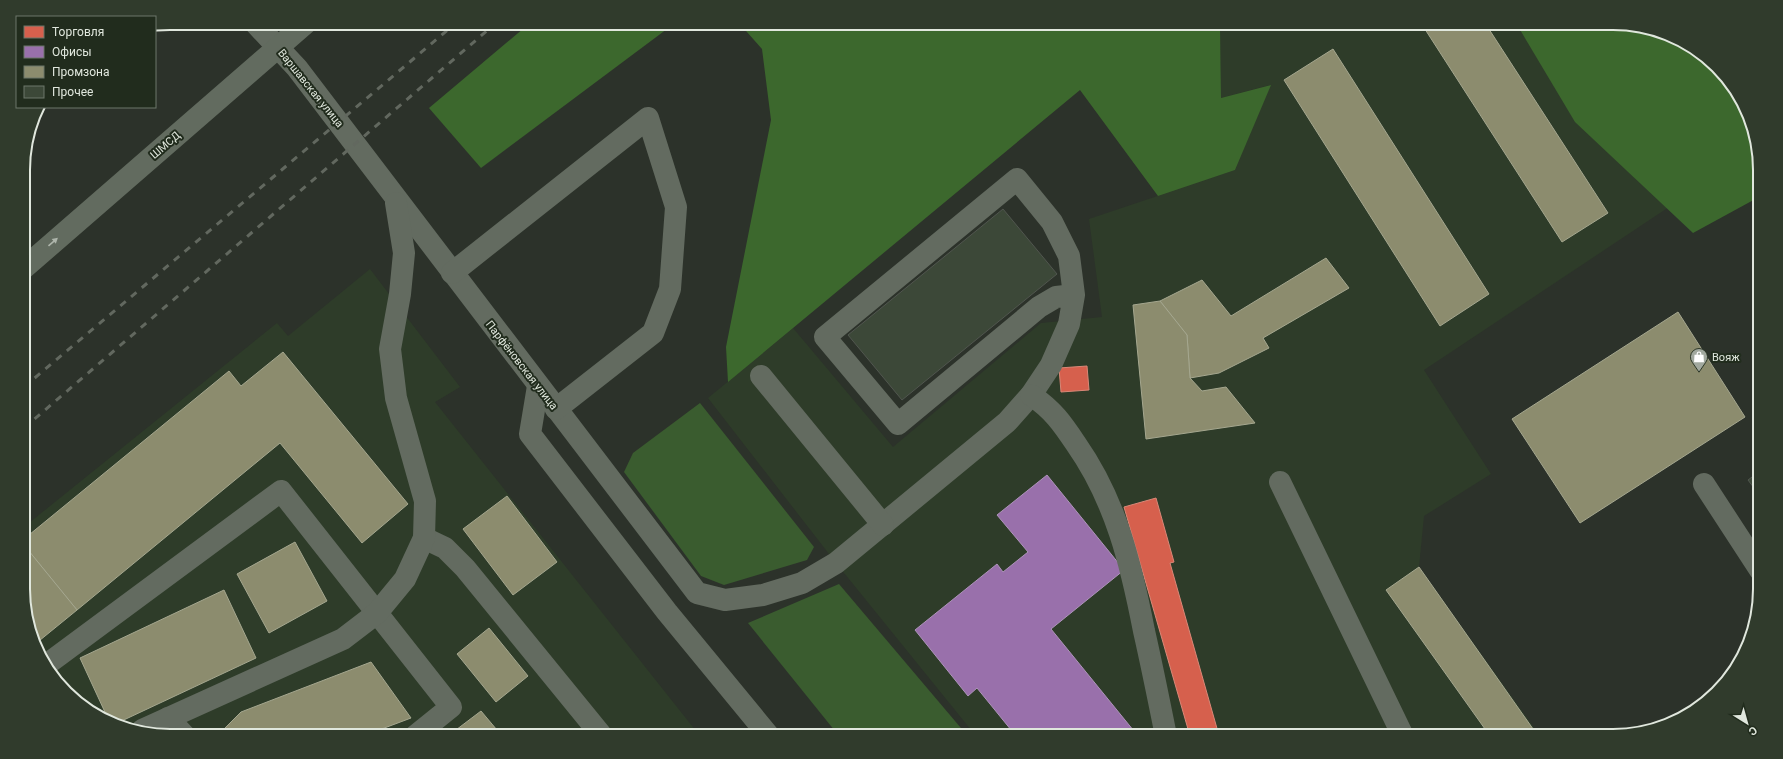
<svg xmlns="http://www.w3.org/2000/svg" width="1783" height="759" font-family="Roboto,sans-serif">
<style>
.built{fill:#2e3c29}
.green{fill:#3a5c2f}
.forest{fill:#3c682d}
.shops{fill:#d6604d;stroke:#d98878}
.offices{fill:#9970ab;stroke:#ae94ba}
.industry{fill:#8c8c6e;stroke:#a5a78f}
.building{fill:#3c4838;stroke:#51564f}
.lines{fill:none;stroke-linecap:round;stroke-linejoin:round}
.minor{stroke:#636b60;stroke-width:22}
.major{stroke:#626b5f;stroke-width:22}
.rail{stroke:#62685f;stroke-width:3;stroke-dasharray:7 7;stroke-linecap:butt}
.oneway{fill:#aeb5ab}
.labels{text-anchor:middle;stroke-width:4;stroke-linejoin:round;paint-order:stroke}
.street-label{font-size:11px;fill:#e0e7dd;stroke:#212c1d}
.poi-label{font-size:11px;fill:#e0e7dd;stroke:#212c1d;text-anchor:start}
.rim{fill:none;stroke:#e0e7dd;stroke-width:2}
</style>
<rect width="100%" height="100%" fill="#2c322a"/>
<!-- built -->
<g class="built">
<polygon points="1220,23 1553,23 1672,205 1424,370 1491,474 1424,516 1419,567 1540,736 976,736 836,563 708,398 793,328 893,447 1041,323 1102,317 1089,219 1235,170 1270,85 1221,98"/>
<polygon points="370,269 460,387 435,402 700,736 170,736 114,725 81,706 53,679 34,646 24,609 24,527 277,323 288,336"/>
</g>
<!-- green -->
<g class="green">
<polygon points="700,403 814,547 807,560 724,585 701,576 624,472 633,453"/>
<polygon points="839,584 966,734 965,736 839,736 748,623"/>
</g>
<!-- forest -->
<g class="forest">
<polygon points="530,23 675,23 481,168 429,108"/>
<polygon points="739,23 1220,23 1221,98 1271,85 1235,170 1158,196 1080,90 728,382 726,347 771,120 762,49"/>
<polygon points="1516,23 1613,23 1669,34 1702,53 1730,80 1749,113 1759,151 1759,197 1693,233 1575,122"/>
</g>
<!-- shops -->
<g class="shops">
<polygon points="1087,366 1089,390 1061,392 1059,368"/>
<polygon points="1156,498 1174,562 1170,563 1218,732 1226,731 1227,736 1190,736 1124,507"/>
</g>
<!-- offices -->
<polygon class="offices" points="1047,475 1124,570 1051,629 1138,736 1016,736 977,688 968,696 915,630 997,564 1003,572 1028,552 997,515"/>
<!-- industry -->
<g class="industry">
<polygon points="1421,23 1485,23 1608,213 1562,242"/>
<polygon points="1333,49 1489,294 1440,326 1284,80"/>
<polygon points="1326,258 1349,288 1263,338 1269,348 1219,373 1190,378 1187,335 1160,301 1202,280 1231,316"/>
<polygon points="1160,301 1187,335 1190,378 1202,391 1226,387 1255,423 1146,439 1133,305"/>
<polygon points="1678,312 1745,417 1580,523 1512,419"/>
<polygon points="283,352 408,504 362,543 280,443 77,610 24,545 24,539 229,371 241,386"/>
<polygon points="507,496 557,562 513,595 463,529"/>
<polygon points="295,542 327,601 269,633 237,574"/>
<polygon points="24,545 77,610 34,645 24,609"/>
<polygon points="1419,567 1538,736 1490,736 1386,590"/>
<polygon points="224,590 256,658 113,725 110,723 80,658"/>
<polygon points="489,628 528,676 496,702 457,654"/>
<polygon points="371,662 411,718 363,736 218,735 241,712"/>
<polygon points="481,711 502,736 448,736"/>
</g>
<!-- building -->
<g class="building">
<polygon points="1003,209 1057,274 902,400 848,335"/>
<polygon points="1760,471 1760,496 1748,480"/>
</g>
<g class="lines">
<!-- minor -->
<g class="minor">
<polyline points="255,23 297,68 697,593 725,600 763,595 802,583 836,563 1007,422 1031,395 1051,365 1069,324 1074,295 1069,256 1052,222 1017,179 825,337 898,424 1039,307 1056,297 1074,295"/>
<polyline points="452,273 648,118 676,207 670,289 653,333 556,409"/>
<polyline points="761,376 883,525"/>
<polyline points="538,386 530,434 667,612 769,736"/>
<path d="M1031,395C1053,410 1062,423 1076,444C1116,501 1131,564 1144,631C1152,666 1159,701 1166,736"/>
<polyline points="1280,482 1403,736"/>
<polyline points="1704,484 1760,570"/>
<polyline points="424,538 445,548 465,568 602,736"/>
<polyline points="46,665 281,491 451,707 415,736"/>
<polyline points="168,718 185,736"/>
<polyline points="142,730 343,639 377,613 405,579 424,538 425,501 396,398 390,349 400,294 404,253 396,203"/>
</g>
<!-- major -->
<polyline class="major" points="24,268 306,23"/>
<!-- rail -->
<g class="rail">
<polyline points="24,387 456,23"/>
<polyline points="24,428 496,23"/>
</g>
</g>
<!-- one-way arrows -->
<defs><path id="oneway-solid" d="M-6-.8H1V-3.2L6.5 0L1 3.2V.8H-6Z"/></defs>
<use class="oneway" href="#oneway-solid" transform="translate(53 242) rotate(-41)"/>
<!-- icons -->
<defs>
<symbol id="shop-pin" viewBox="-11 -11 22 30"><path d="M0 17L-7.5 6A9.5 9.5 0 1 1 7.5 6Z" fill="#a1a89e" stroke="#212c1d"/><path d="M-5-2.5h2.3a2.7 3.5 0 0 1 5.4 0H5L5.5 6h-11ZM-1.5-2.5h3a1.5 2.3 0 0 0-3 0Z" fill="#fff"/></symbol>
</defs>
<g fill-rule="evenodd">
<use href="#shop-pin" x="1689" y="347" width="20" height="27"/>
</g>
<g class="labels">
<!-- street labels -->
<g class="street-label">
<text transform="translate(311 88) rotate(51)" y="4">Варшавская улица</text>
<text transform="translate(165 145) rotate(-41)" y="4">ШМСД</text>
<text transform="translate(522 365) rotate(52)" y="4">Парфёновская улица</text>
</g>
<!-- poi labels -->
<g class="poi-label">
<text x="1712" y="361">Вояж</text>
</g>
</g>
<!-- crop -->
<path d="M0 0H1783V759H0ZM170 30H1613A140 140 0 0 1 1753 170V589A140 140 0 0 1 1613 729H170A140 140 0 0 1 30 589V170A140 140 0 0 1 170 30Z" fill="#303b2c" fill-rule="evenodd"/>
<path class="rim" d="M170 30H1613A140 140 0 0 1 1753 170V589A140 140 0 0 1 1613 729H170A140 140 0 0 1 30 589V170A140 140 0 0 1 170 30Z"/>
<!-- legend -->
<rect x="16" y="16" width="140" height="92" fill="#212c1d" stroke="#6d776a"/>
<rect x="24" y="26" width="20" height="12" fill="#d6604d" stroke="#6d776a"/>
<text x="52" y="36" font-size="12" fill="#e0e7dd">Торговля</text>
<rect x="24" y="46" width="20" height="12" fill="#9970ab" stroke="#6d776a"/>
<text x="52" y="56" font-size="12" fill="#e0e7dd">Офисы</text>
<rect x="24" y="66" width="20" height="12" fill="#8c8c6e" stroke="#6d776a"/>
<text x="52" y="76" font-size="12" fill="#e0e7dd">Промзона</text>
<rect x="24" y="86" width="20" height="12" fill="#3c4838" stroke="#6d776a"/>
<text x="52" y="96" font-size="12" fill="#e0e7dd">Прочее</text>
<!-- north arrow -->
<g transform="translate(1747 723) rotate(143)" stroke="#212c1d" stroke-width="3" paint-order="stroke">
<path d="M0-3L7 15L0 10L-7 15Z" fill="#e0e7dd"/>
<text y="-6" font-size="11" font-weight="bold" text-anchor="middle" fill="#e0e7dd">С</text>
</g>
</svg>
